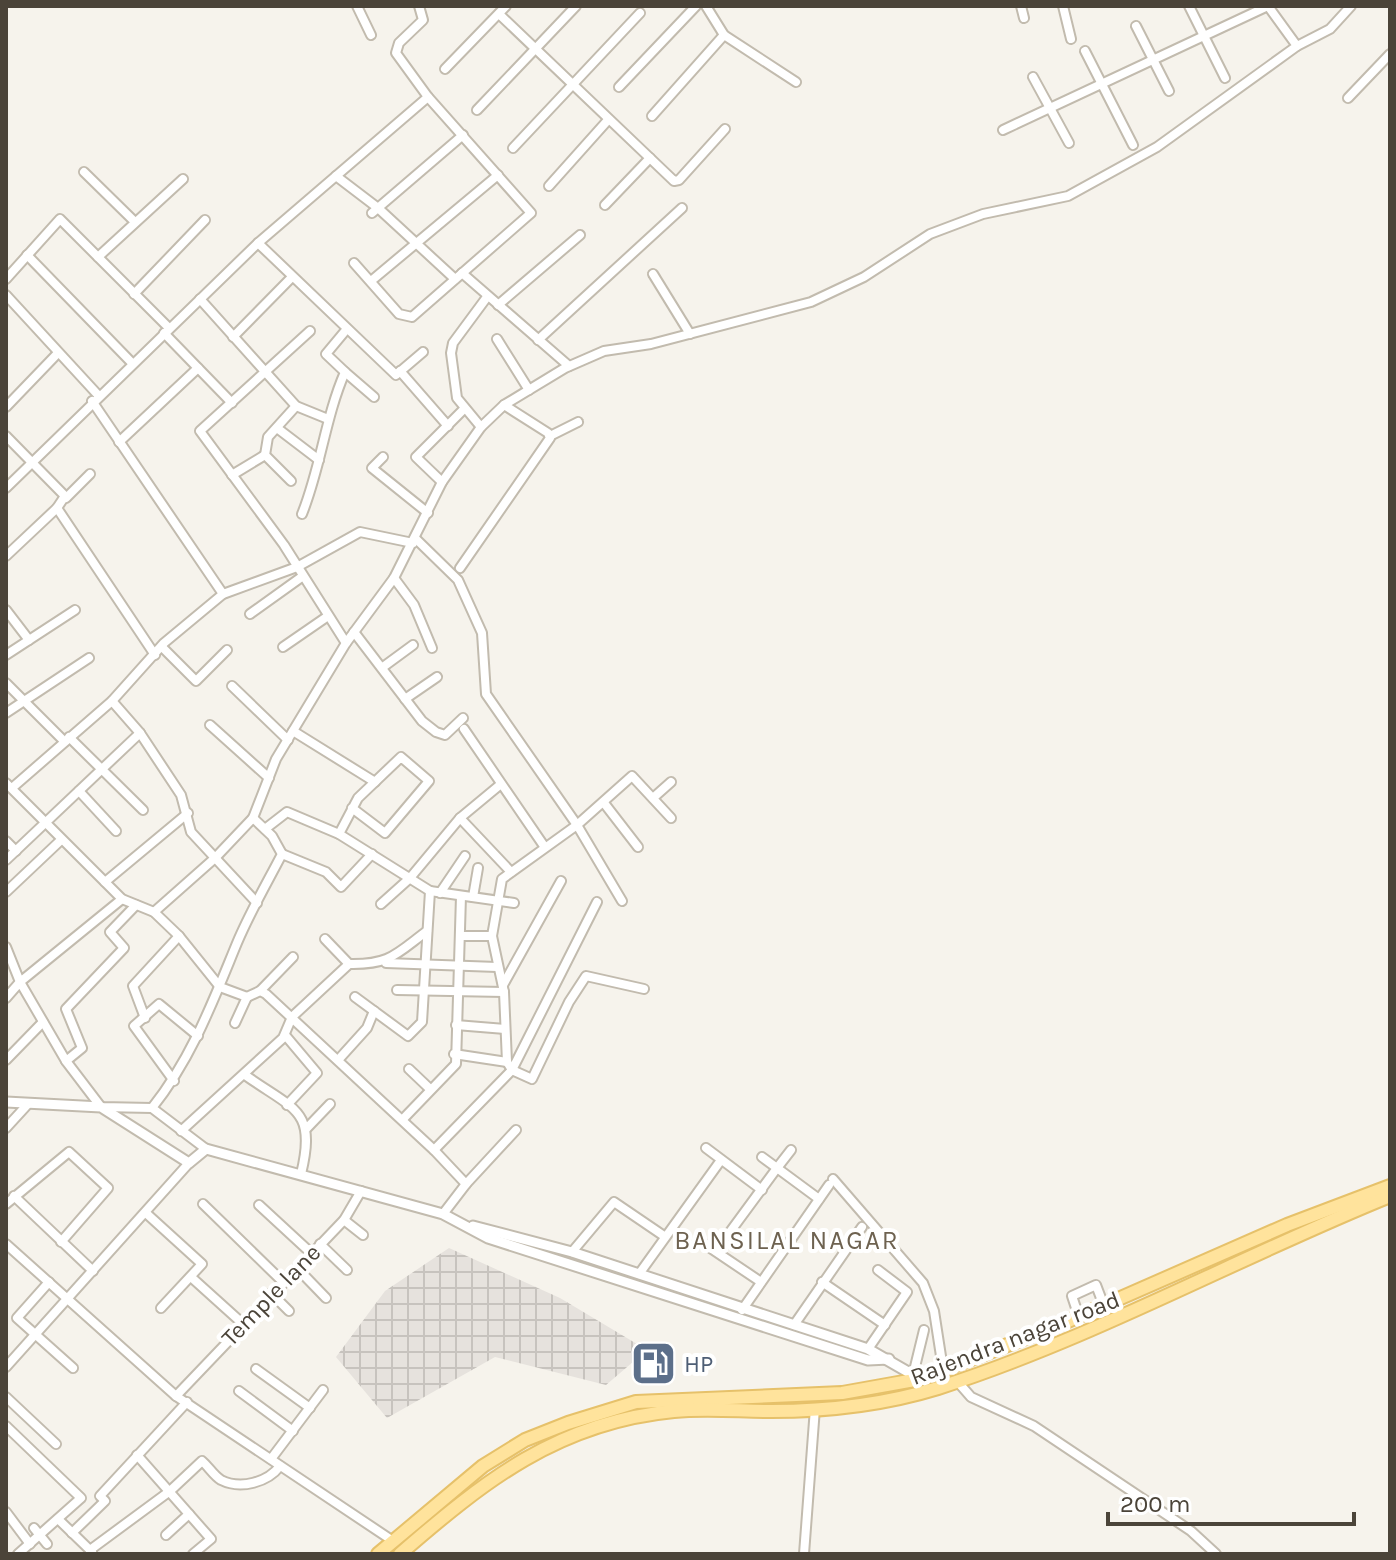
<svg xmlns="http://www.w3.org/2000/svg" width="1396" height="1560" font-family="Karla,sans-serif">
<style>
.industrial{fill:url(#industrial-grid)}
.lines{fill:none;stroke-linecap:round;stroke-linejoin:round}
.minor-casing{stroke:#c2bbae;stroke-width:12}
.tertiary-casing{stroke:#c2bbae;stroke-width:13}
.primary-casing{stroke:#e6c16a;stroke-width:16}
.minor{stroke:#fff;stroke-width:8}
.tertiary{stroke:#fff;stroke-width:9}
.primary{stroke:#ffe39c;stroke-width:12}
.labels{text-anchor:middle;stroke-width:8;stroke-linejoin:round;paint-order:stroke}
.street-label{font-size:24px;fill:#4b4439;stroke:#fff}
.service-label{font-size:24px;fill:#4e5e75;stroke:#fff;text-anchor:start}
.neighbourhood-label{font-size:26px;letter-spacing:2px;fill:#6e6250;stroke:#fff}
</style>
<defs>
<pattern id="industrial-grid" width="8" height="8" patternUnits="userSpaceOnUse" patternTransform="scale(2)"><rect width="8" height="8" fill="#e6e2dd"/><path d="M0 4h8M4 0v8" fill="none" stroke="#c7c3be"/></pattern>
</defs>
<rect width="100%" height="100%" fill="#f6f3ec"/>
<!-- industrial -->
<polygon class="industrial" points="449,1248 560,1298 647,1350 606,1385 495,1357 387,1418 336,1357 385,1291"/>
<g class="lines">
<defs>
<g id="minor">
<polyline points="357,6 371,35"/>
<polyline points="419,6 423,20 399,43 396,53 428,97"/>
<polyline points="706,6 724,35 796,82"/>
<polyline points="1021,6 1024,18"/>
<polyline points="1063,6 1071,39"/>
<polyline points="1189,6 1225,78"/>
<polyline points="499,14 674,181 679,180 725,129"/>
<polyline points="1136,26 1169,91"/>
<polyline points="1297,46 1330,29 1351,6"/>
<polyline points="1085,51 1133,145"/>
<polyline points="445,69 506,6"/>
<polyline points="1033,77 1069,143"/>
<polyline points="619,87 696,6"/>
<polyline points="1348,98 1390,54"/>
<polyline points="477,110 576,6"/>
<polyline points="652,116 724,35"/>
<polyline points="1003,130 1268,6"/>
<polyline points="513,148 640,13"/>
<polyline points="84,172 135,222"/>
<polyline points="336,176 378,208 455,279"/>
<polyline points="549,186 608,120"/>
<polyline points="605,205 650,158"/>
<polyline points="372,213 463,135"/>
<polyline points="258,243 396,375 423,352"/>
<polyline points="27,255 132,363"/>
<polyline points="98,257 183,179"/>
<polyline points="462,273 569,366"/>
<polyline points="653,274 690,334"/>
<polyline points="6,279 60,219 169,328"/>
<polyline points="371,281 498,175"/>
<polyline points="134,294 205,220"/>
<polyline points="6,295 98,395"/>
<polyline points="200,299 296,406 328,419"/>
<polyline points="498,305 580,235"/>
<polyline points="310,331 200,431 284,545 346,643"/>
<polyline points="164,333 232,403"/>
<polyline points="233,337 292,277"/>
<polyline points="497,339 529,390"/>
<polyline points="538,340 682,208"/>
<polyline points="400,371 448,426"/>
<polyline points="345,372 374,397"/>
<polyline points="92,401 223,594"/>
<polyline points="6,407 57,354"/>
<polyline points="481,427 457,398 451,353 453,343 487,297"/>
<polyline points="277,428 319,460"/>
<polyline points="6,436 65,496 57,508 155,655"/>
<polyline points="550,436 578,422"/>
<polyline points="119,442 198,368"/>
<polyline points="383,457 372,468 428,513"/>
<polyline points="232,475 265,455"/>
<polyline points="291,481 265,455 268,437 296,406"/>
<polyline points="442,482 416,457 464,409"/>
<polyline points="6,488 258,243 428,97 531,213 412,317 399,314 354,263"/>
<polyline points="66,498 90,474"/>
<path d="M302,514C321,467 325,418 345,372L326,354L346,330"/>
<polyline points="416,539 458,580 482,633 486,694 577,825 622,901"/>
<polyline points="6,556 57,508"/>
<polyline points="460,568 550,438 548,433 504,405"/>
<polyline points="394,578 414,605 432,648"/>
<polyline points="6,610 29,640"/>
<polyline points="250,614 303,576"/>
<polyline points="354,632 422,721 436,732 445,735 463,718"/>
<polyline points="162,647 196,681 227,650"/>
<polyline points="283,647 328,616"/>
<polyline points="6,655 75,610"/>
<polyline points="383,667 413,645"/>
<polyline points="6,683 64,741"/>
<polyline points="232,686 288,740"/>
<polyline points="405,699 437,677"/>
<polyline points="112,701 140,733 181,795 191,832 257,903"/>
<polyline points="6,713 89,658"/>
<polyline points="210,725 269,778"/>
<polyline points="464,729 544,846"/>
<polyline points="293,731 375,782"/>
<polyline points="69,737 143,810"/>
<polyline points="6,783 122,899 154,912 179,936 220,987 247,997 260,991 266,994 434,1150 512,1070 597,902"/>
<polyline points="12,788 112,701 164,643 223,594 297,567 360,532 413,543"/>
<polyline points="79,791 116,831"/>
<polyline points="653,798 671,782"/>
<polyline points="604,803 638,847"/>
<polyline points="253,818 276,759 346,643 394,578 442,482 481,427 504,405 565,368 604,351 651,344 811,302 864,277 930,234 983,214 1068,196 1157,147 1297,46 1268,6"/>
<polyline points="460,818 511,872"/>
<polyline points="265,829 287,812 339,834 430,891 514,903"/>
<polyline points="339,834 358,798 401,757 429,781 385,833 352,808"/>
<polyline points="6,841 16,851"/>
<polyline points="282,854 326,872 341,887 372,854"/>
<polyline points="6,860 140,733"/>
<polyline points="105,882 188,813"/>
<polyline points="6,892 61,840"/>
<polyline points="440,893 465,856"/>
<polyline points="473,897 478,868"/>
<polyline points="381,904 410,878 460,818 501,784"/>
<path d="M154,912L215,858L253,818L272,836L282,854C267,883 250,912 237,943C213,1001 192,1058 152,1108L206,1149"/>
<polyline points="460,936 492,936"/>
<path d="M325,939L349,964C390,965 396,954 427,931"/>
<polyline points="6,947 20,982 122,899"/>
<polyline points="386,963 497,967"/>
<polyline points="503,985 561,881"/>
<polyline points="644,989 586,976 569,1002 532,1079 512,1070 507,1062 504,992 492,936 502,879 577,825 632,776 671,818"/>
<polyline points="397,990 504,992"/>
<polyline points="260,991 293,957"/>
<polyline points="355,997 408,1036 422,1022 430,891"/>
<polyline points="6,998 20,982 66,1061 101,1107 152,1108"/>
<polyline points="145,1018 133,986 179,936"/>
<polyline points="235,1023 247,997"/>
<polyline points="456,1025 505,1029"/>
<polyline points="285,1035 317,1073 287,1105"/>
<polyline points="454,1054 507,1062"/>
<polyline points="339,1059 367,1028 374,1011"/>
<polyline points="6,1060 43,1022"/>
<polyline points="66,1061 82,1048 66,1009 124,948 110,932 136,905"/>
<polyline points="409,1069 430,1089"/>
<path d="M245,1075C294,1110 317,1109 301,1174"/>
<polyline points="174,1081 134,1026 159,1004 198,1036"/>
<polyline points="403,1119 456,1064 461,896"/>
<polyline points="6,1128 28,1104"/>
<polyline points="306,1129 330,1104"/>
<polyline points="181,1131 283,1038 292,1017 349,964"/>
<polyline points="706,1148 762,1190"/>
<polyline points="434,1150 466,1184 516,1130"/>
<polyline points="762,1157 777,1168 791,1150"/>
<polyline points="833,1179 923,1283 934,1311 943,1369"/>
<polyline points="14,1196 93,1271"/>
<polyline points="6,1204 69,1152 108,1188 61,1242"/>
<polyline points="203,1204 283,1282"/>
<polyline points="259,1205 311,1253"/>
<polyline points="147,1214 202,1264 161,1308"/>
<polyline points="443,1214 466,1184"/>
<polyline points="344,1220 363,1235"/>
<polyline points="703,1243 761,1282"/>
<polyline points="6,1244 176,1396 393,1541"/>
<polyline points="320,1244 347,1270"/>
<polyline points="716,1251 777,1168 819,1199"/>
<polyline points="572,1252 614,1202 664,1236"/>
<polyline points="297,1268 326,1298"/>
<polyline points="639,1274 721,1160"/>
<polyline points="191,1277 242,1323"/>
<polyline points="49,1282 17,1318 73,1368"/>
<polyline points="822,1282 885,1325"/>
<polyline points="271,1293 289,1311"/>
<polyline points="742,1310 829,1185"/>
<polyline points="1079,1317 1072,1296 1096,1285 1104,1306"/>
<polyline points="794,1325 862,1227"/>
<polyline points="868,1349 907,1292 878,1270"/>
<polyline points="6,1367 189,1163"/>
<polyline points="256,1369 310,1408"/>
<polyline points="913,1375 924,1330"/>
<polyline points="957,1381 971,1397 1034,1426 1191,1531 1216,1554"/>
<polyline points="239,1391 293,1431"/>
<polyline points="176,1396 344,1220 361,1191"/>
<polyline points="6,1397 56,1444"/>
<polyline points="6,1426 81,1498 18,1554"/>
<polyline points="137,1455 211,1539 193,1554"/>
<polyline points="271,1459 323,1390"/>
<polyline points="6,1512 30,1544"/>
<polyline points="58,1519 92,1552"/>
<polyline points="34,1528 47,1544"/>
<polyline points="72,1533 105,1501 100,1496 187,1402"/>
<polyline points="166,1535 189,1514"/>
<path d="M90,1550L170,1491L202,1461C208,1466 214,1476 221,1480C241,1490 268,1482 280,1466"/>
<polyline points="804,1554 815,1408"/>
</g>
<g id="tertiary">
<polyline points="6,1102 101,1107 189,1163 206,1149 443,1214 488,1238 868,1360 889,1359"/>
<polyline points="473,1226 572,1252 868,1349 922,1380"/>
</g>
<g id="primary">
<polyline points="378,1554 483,1466 525,1440 568,1423 636,1402 842,1393 920,1379 1059,1325 1287,1225 1390,1186"/>
<path d="M400,1554C484,1481 558,1422 674,1411C706,1408 739,1411 771,1411C826,1411 886,1404 938,1388C1094,1338 1239,1257 1390,1196"/>
</g>
</defs>
<!-- minor casing -->
<use href="#minor" class="minor-casing"/>
<!-- tertiary casing -->
<use href="#tertiary" class="tertiary-casing"/>
<!-- primary casing -->
<use href="#primary" class="primary-casing"/>
<!-- minor -->
<use href="#minor" class="minor"/>
<!-- tertiary -->
<use href="#tertiary" class="tertiary"/>
<!-- primary -->
<use href="#primary" class="primary"/>
</g>
<!-- icons -->
<defs>
<symbol id="fuel-square" viewBox="-11 -11 22 22"><rect x="-9" y="-9" width="18" height="18" rx="4" fill="#5c6f8a" stroke="#fff"/><path d="M-5.5-6h7V0h2V4h1.3V-2.5L3-4.5l.8-.8L6-3V5H2.5V1h-1V6h-7ZM-4.2-4.7v3.2H.2V-4.7Z" fill="#fff"/></symbol>
</defs>
<g fill-rule="evenodd">
<use href="#fuel-square" x="628" y="1338" width="51" height="51"/>
</g>
<g class="labels">
<!-- street labels -->
<g class="street-label">
<text transform="translate(271 1295) rotate(-46)" y="8">Temple lane</text>
<text transform="translate(1015 1338) rotate(-21)" y="8">Rajendra nagar road</text>
</g>
<!-- service labels -->
<g class="service-label">
<text x="684" y="1372">HP</text>
</g>
<!-- neighbourhood labels -->
<g class="neighbourhood-label">
<text x="787" y="1249">BANSILAL NAGAR</text>
</g>
</g>
<!-- border -->
<rect width="1396" height="1560" fill="none" stroke="#4b4439" stroke-width="16"/>
<!-- scale -->
<path d="M1108 1512v12h246v-12" fill="none" stroke="#4b4439" stroke-width="4"/>
<text x="1120" y="1512" font-size="24" fill="#4b4439" stroke="#ffffff" stroke-width="6" paint-order="stroke">200 m</text>
</svg>
